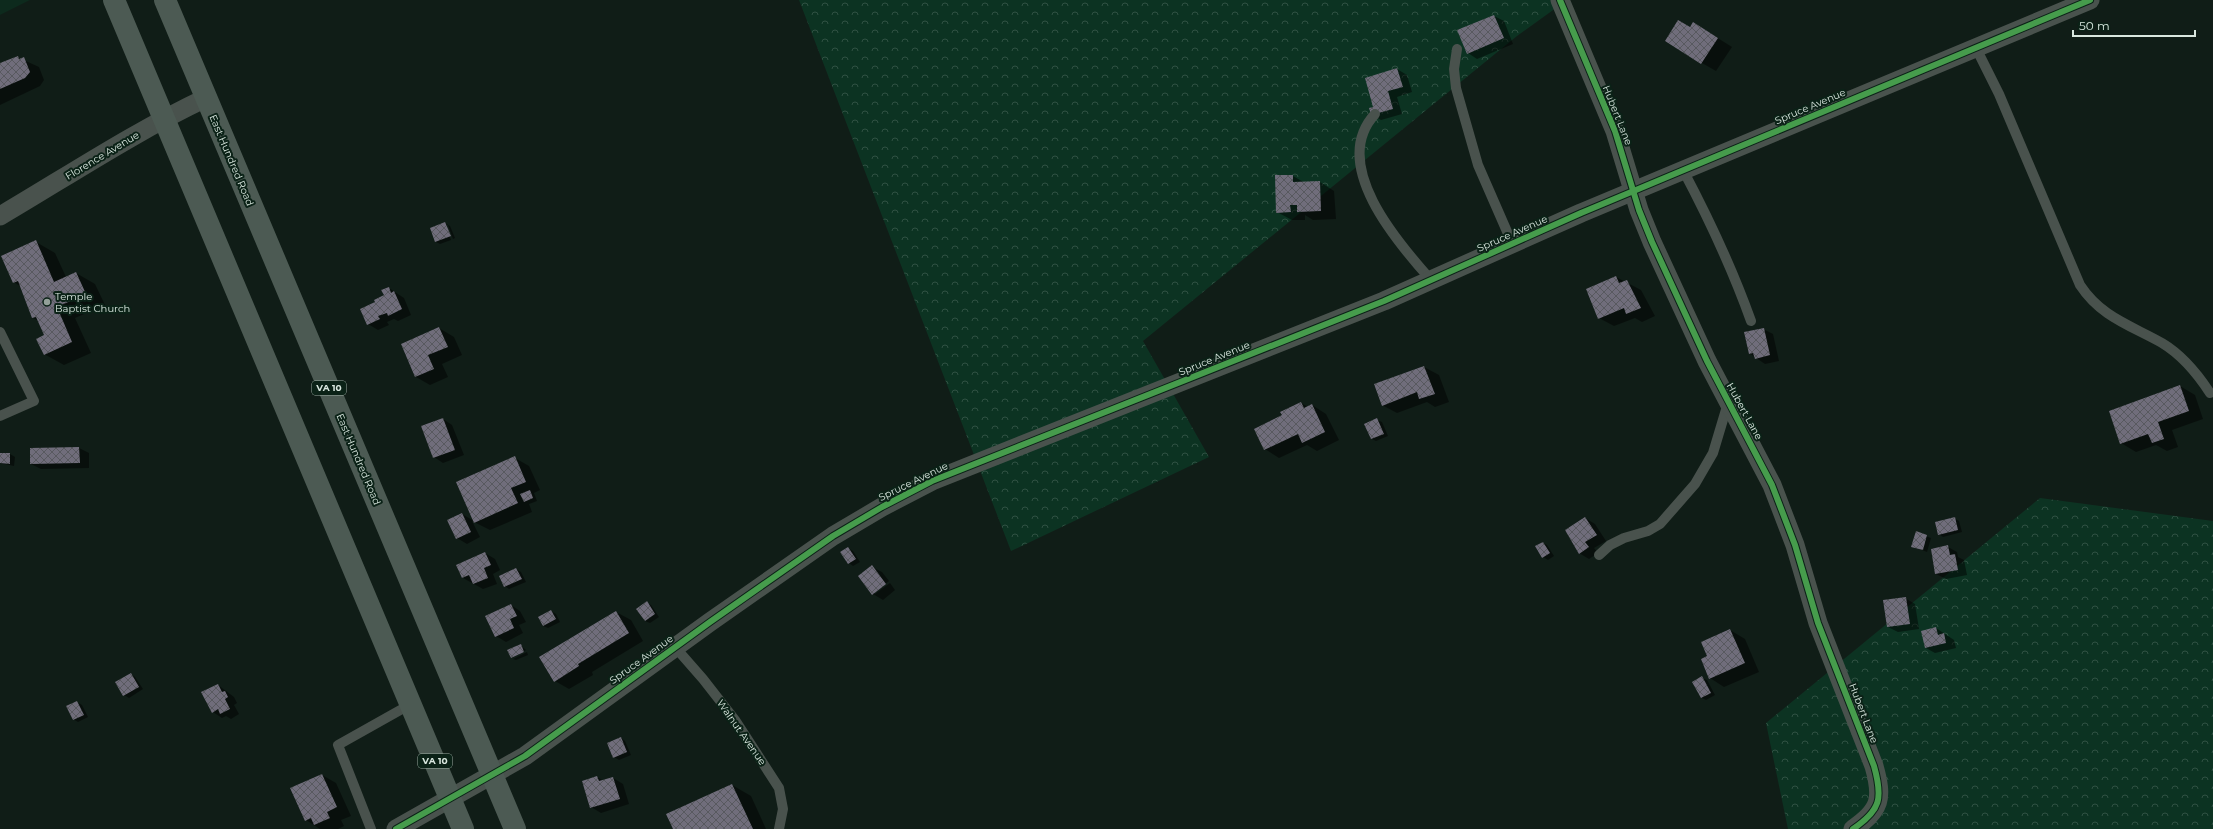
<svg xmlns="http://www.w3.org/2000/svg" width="2213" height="829" font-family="Montserrat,sans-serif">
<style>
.built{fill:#0d2a1d}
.forest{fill:url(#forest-crowns)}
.shadow{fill:#0007}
.building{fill:url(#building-cross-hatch)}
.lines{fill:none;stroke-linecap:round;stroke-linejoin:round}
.lane{stroke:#49524d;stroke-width:10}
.street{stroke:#49524d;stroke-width:19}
.highway{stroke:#4c5a53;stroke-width:22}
.cycleway-casing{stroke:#0b2217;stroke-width:8}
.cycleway{stroke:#469c4c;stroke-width:6}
.poi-dot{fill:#93a099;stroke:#0b2217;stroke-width:1.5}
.labels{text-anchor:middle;stroke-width:4;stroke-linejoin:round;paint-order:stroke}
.shield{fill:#0b2217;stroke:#9baca3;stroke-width:1}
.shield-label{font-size:9px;font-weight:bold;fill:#d9e7df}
.street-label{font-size:10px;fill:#d9e7df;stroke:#0b2217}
.poi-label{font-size:10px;fill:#d9e7df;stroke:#0b2217;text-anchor:start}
</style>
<defs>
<pattern id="forest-crowns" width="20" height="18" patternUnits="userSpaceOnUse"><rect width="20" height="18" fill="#0c3322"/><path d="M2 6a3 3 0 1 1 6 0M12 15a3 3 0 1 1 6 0" fill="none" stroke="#2f5142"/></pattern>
<pattern id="building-cross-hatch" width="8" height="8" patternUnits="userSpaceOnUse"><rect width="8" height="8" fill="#706d7b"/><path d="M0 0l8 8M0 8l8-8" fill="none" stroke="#58595f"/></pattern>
</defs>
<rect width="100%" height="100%" fill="#101d17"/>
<!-- built -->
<polygon class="built" points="0,0 30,0 0,15"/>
<!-- forest -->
<g class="forest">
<polygon points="799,0 1567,0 1517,36 1143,341 1209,457 1011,551"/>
<polygon points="2040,498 2213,521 2213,829 1788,829 1766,723"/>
</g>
<!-- shadow -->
<g class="shadow">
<polygon points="1494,16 1504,21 1513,44 1477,59 1468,53"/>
<polygon points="1690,28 1708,32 1732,47 1716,71 1702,63"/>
<polygon points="17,57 39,67 44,80 40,86 0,105 0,64"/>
<polygon points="1397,69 1407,75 1412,92 1397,97 1402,114 1381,120 1372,114"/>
<polygon points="1293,176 1305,183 1320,182 1334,191 1336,219 1313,220 1305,215 1305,220 1292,220 1277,212"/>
<polygon points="445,223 450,226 455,238 453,239 448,225 445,225 451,240 440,244 436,242"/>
<polygon points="36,242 55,253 66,277 76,273 95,284 105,305 75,318 91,353 64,365 44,354 45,336 39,321 33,318 21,287 14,282"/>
<polygon points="1616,277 1641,290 1655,316 1642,322 1635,318 1614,326 1599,318"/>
<polygon points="389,288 404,298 411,315 398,321 394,319 387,322 389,325 378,330 368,324 376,303 385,296"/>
<polygon points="439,328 454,337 462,355 442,364 448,377 430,385 416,377"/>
<polygon points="1763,329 1773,334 1779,361 1765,364 1749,353"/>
<polygon points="1424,367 1439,375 1449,402 1435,407 1427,402 1397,413 1382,405"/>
<polygon points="2180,386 2195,395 2203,419 2172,430 2178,447 2167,451 2156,445 2136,452 2121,443"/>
<polygon points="1301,403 1308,407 1312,405 1326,414 1339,440 1317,451 1307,445 1279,458 1265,449 1283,416"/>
<polygon points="443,419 452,425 464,455 443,463 434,457"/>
<polygon points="1377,420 1382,422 1388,436 1376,441 1372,439 1366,425"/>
<polygon points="79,448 89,453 89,468 41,469 31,464"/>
<polygon points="0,454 10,454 15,457 14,466 0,463"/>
<polygon points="515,458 529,466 540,490 534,493 537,501 529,504 532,512 490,530 472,521 480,537 467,544 457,538 462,514 474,521"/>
<polygon points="1585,518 1595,524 1606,541 1594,548 1598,553 1589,559 1579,553"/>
<polygon points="1954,518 1959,521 1962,532 1943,537 1939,534"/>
<polygon points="1916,533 1931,538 1927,552 1912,546"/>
<polygon points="1543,543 1547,545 1554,556 1548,560 1543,557"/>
<polygon points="1948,547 1957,552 1958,557 1964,560 1967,575 1946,579 1936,574"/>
<polygon points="848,548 853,551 860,562 853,566 849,563"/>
<polygon points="485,553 495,559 500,570 493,574 497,584 483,589 463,578"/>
<polygon points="872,567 882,572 889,581 875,592 875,594 890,583 895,590 883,600 873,594 859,576"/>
<polygon points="516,569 521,572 526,582 509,589 505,586"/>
<polygon points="1905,598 1915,604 1919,629 1898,632 1888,627"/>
<polygon points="647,603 651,605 659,617 650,623 645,621 637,609"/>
<polygon points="511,605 520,611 526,622 519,625 523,633 506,642 496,636"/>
<polygon points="551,611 556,614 560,622 548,628 543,626"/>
<polygon points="616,612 631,620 643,641 592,672 593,675 569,689 555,681"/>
<polygon points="1936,628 1954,640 1956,648 1935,653 1926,648"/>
<polygon points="1730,630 1745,639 1759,672 1724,687 1710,678 1709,657"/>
<polygon points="520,645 526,650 512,658 508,650"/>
<polygon points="527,652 528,655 516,660 513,659"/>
<polygon points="131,674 135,677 143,689 129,698 124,695"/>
<polygon points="1702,678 1707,680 1715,695 1706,700 1702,698"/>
<polygon points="218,685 234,697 237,703 234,705 239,714 231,719 226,716 222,718 213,712"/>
<polygon points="77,702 82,705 88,717 78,722 73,719"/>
<polygon points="621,738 625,741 631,755 619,760 614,757"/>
<polygon points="322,775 336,783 351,816 341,820 344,826 338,829 320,829 306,820"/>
<polygon points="597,777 604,781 613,778 623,784 629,804 601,813 591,807"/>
<polygon points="732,785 751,796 766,829 674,829"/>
</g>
<!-- building -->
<g class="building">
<polygon points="1494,15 1504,38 1467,54 1457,30"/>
<polygon points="1678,20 1690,27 1693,22 1718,38 1701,64 1665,41"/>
<polygon points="18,56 19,59 24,57 30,72 25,78 0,89 0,63"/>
<polygon points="1397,68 1403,87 1388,91 1393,109 1371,115 1369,108 1373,107 1365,78"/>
<polygon points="1275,175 1293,175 1293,182 1320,181 1321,211 1297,212 1297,205 1290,205 1291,212 1276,213"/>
<polygon points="445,222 451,236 435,242 430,228"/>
<polygon points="36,240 54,282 76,272 86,294 57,307 72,342 44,355 36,339 44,335 36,317 32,318 18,281 13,283 1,256"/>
<polygon points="1616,276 1619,283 1627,280 1641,308 1626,314 1624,308 1598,319 1586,289"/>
<polygon points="389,287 391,293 394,291 402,309 388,316 387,313 378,316 380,319 367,325 360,309 375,302 374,300 384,295 381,290"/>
<polygon points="439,327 448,347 428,355 434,369 415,377 401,344"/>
<polygon points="1764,328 1770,355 1755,359 1753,353 1749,354 1744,332"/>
<polygon points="1424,366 1435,394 1419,399 1417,392 1382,406 1374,384"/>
<polygon points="2180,385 2189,411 2158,422 2164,439 2152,443 2148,434 2120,444 2109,411"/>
<polygon points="1301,402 1304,408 1312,404 1325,432 1302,443 1298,434 1264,450 1254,429 1282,415 1280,412"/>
<polygon points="443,418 455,450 433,458 421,426"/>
<polygon points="1377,418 1384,434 1371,439 1364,424"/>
<polygon points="79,447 80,463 30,464 30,448"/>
<polygon points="0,453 10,453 10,464 0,463"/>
<polygon points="515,456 526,482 511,488 518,503 474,523 456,482"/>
<polygon points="530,490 533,498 524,502 520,494"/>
<polygon points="462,513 471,532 456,539 447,520"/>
<polygon points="1585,517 1597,535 1585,542 1589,547 1579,554 1565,530"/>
<polygon points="1955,517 1958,530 1938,535 1935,522"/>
<polygon points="1916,531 1927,535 1923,550 1911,547"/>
<polygon points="1543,542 1550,553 1542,558 1535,546"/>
<polygon points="1948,545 1950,555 1955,554 1958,570 1935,574 1931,549"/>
<polygon points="848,547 856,559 848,564 840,552"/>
<polygon points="485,552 491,565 484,568 488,578 473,584 469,575 462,578 456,565"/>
<polygon points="872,565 886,584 872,595 858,576"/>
<polygon points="516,568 522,579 504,587 499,576"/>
<polygon points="1906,597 1910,624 1887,627 1883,600"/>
<polygon points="647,601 655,614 645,621 636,609"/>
<polygon points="511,604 517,616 510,619 514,628 495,637 485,616"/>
<polygon points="551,610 556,619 543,626 538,617"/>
<polygon points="616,611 629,633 578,664 579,666 554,682 539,657"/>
<polygon points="1936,627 1938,635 1944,633 1946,643 1925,648 1921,631"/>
<polygon points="1730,629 1745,663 1709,679 1701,659 1707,656 1701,642"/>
<polygon points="521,644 524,652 511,658 507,650"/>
<polygon points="131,673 139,687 123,696 115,682"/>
<polygon points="1702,676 1711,693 1701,698 1692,682"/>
<polygon points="218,684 222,692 225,691 228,697 225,699 230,709 220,714 218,709 212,713 201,692"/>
<polygon points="77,701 84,715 73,720 66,706"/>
<polygon points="621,737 627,752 613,758 607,743"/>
<polygon points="322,774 337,807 327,812 330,818 314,825 311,818 305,821 290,788"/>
<polygon points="597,776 599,781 613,777 620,799 590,808 582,781"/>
<polygon points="732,784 753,829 673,829 666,814"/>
</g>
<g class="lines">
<!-- lane -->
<g class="lane">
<path d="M1976,48L1999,94L2080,285C2101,317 2130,325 2162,343C2182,355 2197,373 2210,393"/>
<polyline points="1457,49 1454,69 1456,88 1478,165 1512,243"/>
<path d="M1375,114C1329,164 1397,242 1431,280"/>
<path d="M1683,170C1709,219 1732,268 1751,321"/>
<polyline points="0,332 34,401 0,416"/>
<polyline points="1599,555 1610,545 1624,538 1648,531 1660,524 1695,484 1713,453 1728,403"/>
<polyline points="675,647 703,679 735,720 779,788 783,809 779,829"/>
<polyline points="371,829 338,745 411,704"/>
</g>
<!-- street -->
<g class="street">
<path d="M1560,0L1615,131L1639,210L1652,242L1707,361L1772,485L1795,545L1818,623L1874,766C1883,798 1881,810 1853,829"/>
<path d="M0,216C68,176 134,132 206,98"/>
<polyline points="396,829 525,756 710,622 833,536 882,507 932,481 1384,301 1581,213 2090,0"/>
</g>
<!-- highway -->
<g class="highway">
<polyline points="114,0 463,829"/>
<polyline points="165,0 515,829"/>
</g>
<defs>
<g id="cycleway">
<path d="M1560,0L1615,131L1639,210L1652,242L1707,361L1772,485L1795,545L1818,623L1874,766C1883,798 1881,810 1853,829"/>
<polyline points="396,829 525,756 710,622 833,536 882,507 932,481 1384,301 1581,213 2090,0"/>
</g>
</defs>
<!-- cycleway casing -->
<use href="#cycleway" class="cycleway-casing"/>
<!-- cycleway -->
<use href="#cycleway" class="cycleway"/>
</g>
<!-- markers -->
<circle class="poi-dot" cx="47" cy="302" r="4"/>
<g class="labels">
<!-- shield labels -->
<g class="shield">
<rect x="312" y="381" width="34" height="14" rx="3"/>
<rect x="418" y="754" width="34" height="14" rx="3"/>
</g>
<g class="shield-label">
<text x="329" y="391">VA 10</text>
<text x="435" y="764">VA 10</text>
</g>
<!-- street labels -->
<g class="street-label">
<text transform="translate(1810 106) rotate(-23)" y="4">Spruce Avenue</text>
<text transform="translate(1618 115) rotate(68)" y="4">Hubert Lane</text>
<text transform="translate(102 155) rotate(-31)" y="4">Florence Avenue</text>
<text transform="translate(232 160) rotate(67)" y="4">East Hundred Road</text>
<text transform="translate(1512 233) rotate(-24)" y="4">Spruce Avenue</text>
<text transform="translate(1214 358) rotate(-22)" y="4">Spruce Avenue</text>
<text transform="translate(1745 411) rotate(61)" y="4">Hubert Lane</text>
<text transform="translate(359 459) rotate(67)" y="4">East Hundred Road</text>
<text transform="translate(913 481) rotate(-26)" y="4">Spruce Avenue</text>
<text transform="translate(641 659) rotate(-36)" y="4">Spruce Avenue</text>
<text transform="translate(1864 713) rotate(69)" y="4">Hubert Lane</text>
<text transform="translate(742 732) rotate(55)" y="4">Walnut Avenue</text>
</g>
<!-- poi labels -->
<g class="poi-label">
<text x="55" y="300">Temple<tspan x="55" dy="12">Baptist Church</tspan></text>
</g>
</g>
<!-- scale -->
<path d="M2073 30v6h122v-6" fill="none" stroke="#d9e7df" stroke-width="2"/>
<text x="2079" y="30" font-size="12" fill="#d9e7df" stroke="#0b2217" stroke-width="3" paint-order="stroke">50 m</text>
</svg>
